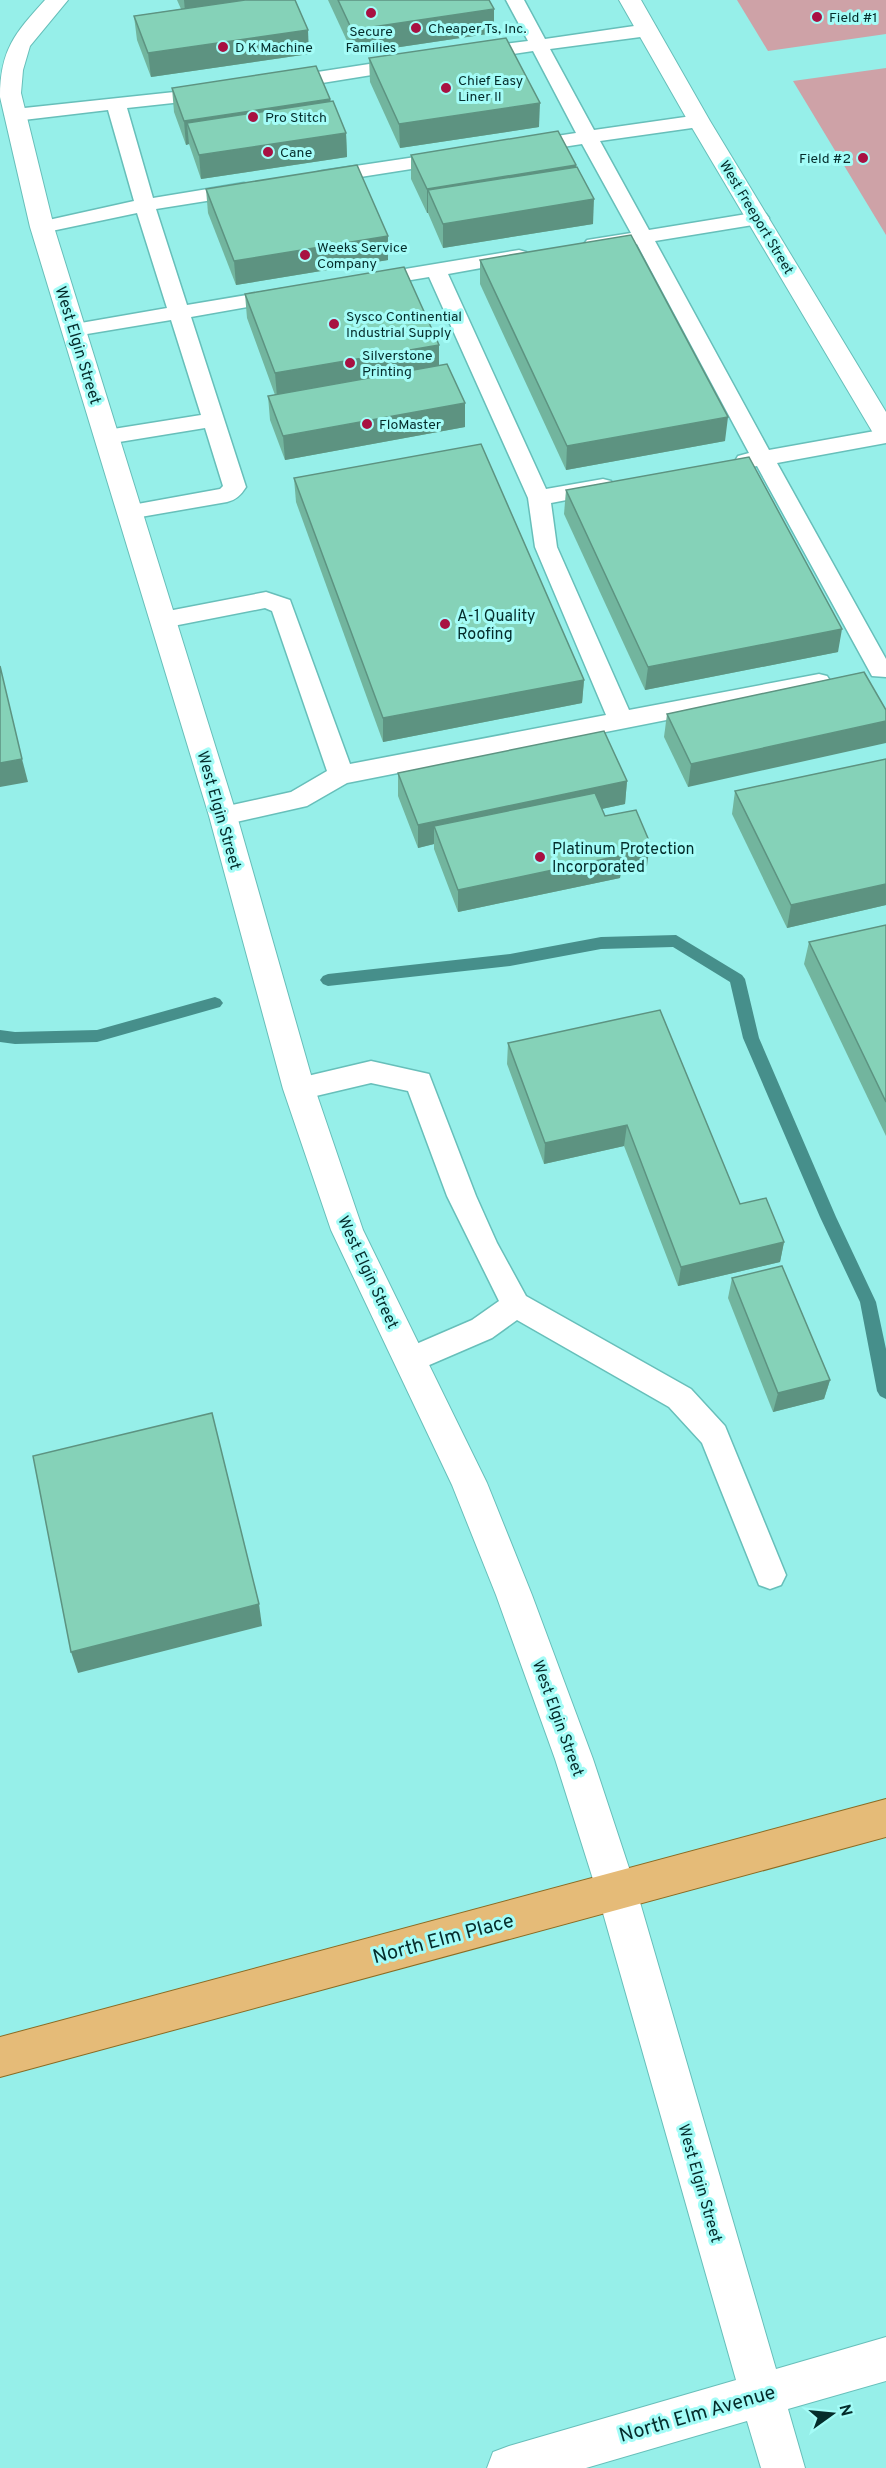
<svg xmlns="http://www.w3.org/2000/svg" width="886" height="2468" font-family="Overpass,sans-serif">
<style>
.green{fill:#cea2a7}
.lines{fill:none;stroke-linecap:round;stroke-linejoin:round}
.stream{fill:#468f8b;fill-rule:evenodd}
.service-casing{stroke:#67bfba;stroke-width:3}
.minor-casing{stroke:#67bfba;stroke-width:2}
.primary-casing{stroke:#8b6b23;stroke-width:2}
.service{fill:#fff;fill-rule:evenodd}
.minor{fill:#fff;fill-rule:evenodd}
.primary{fill:#e5bb78;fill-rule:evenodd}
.wall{fill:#72b59e}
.shaded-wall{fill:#5d9381}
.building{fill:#85d2b8;stroke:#5d9381;stroke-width:1.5}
.poi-dot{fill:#a81142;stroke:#a4fcf7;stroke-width:2}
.labels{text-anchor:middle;stroke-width:6;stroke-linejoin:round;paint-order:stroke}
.far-poi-label{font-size:14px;fill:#042c2b;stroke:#a4fcf7;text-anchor:start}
.far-street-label{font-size:14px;fill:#042c2b;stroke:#a4fcf7}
.street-label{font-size:16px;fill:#042c2b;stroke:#a4fcf7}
.poi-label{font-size:16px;fill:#042c2b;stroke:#a4fcf7;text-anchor:start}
.near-street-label{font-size:20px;fill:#042c2b;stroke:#a4fcf7}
</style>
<rect width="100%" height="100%" fill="#96efe9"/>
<!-- green -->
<g class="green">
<polygon points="737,0 886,0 886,34 768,51"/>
<polygon points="886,68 886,235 793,81"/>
</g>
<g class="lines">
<!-- stream -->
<g class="stream">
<polygon points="676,935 742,975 745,979 759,1038 836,1217 876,1302 886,1349 886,1399 880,1396 877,1391 860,1302 820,1217 743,1038 730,982 673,947 601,949 510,966 328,986 323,984 320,980 323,976 328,974 510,954 601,937"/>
<polygon points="215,997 220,999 223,1003 220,1007 97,1042 15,1044 0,1042 0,1030 15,1032 97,1030"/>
</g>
<defs>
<g id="service">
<polygon points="506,0 524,0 545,39 648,24 655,26 657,30 655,34 648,36 550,49 594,130 699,115 706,117 709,121 706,125 699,127 600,141 649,230 759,212 766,214 769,218 766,222 759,224 655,241 769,450 886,429 886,443 777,463 886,659 886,677 872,676 757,466 746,468 738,466 735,461 738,456 749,453 637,244 594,250 587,248 584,244 587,240 631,233 582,144 524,153 517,151 514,147 517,143 524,141 576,133 533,51 474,60 467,58 465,54 467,50 474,48 528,41"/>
<polygon points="408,58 415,60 417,64 415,68 285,89 278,87 276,83 278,79 285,77"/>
<path d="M212,88L219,90L221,94L219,98L127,108L153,198L244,183L251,185L254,189L251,193L244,195L156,209L187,305L282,289L289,291L292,295L289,299L282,301L191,317L246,487C241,495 236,500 227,502L129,519L121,517L118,512L121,507L220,489L223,486L205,428L107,444L99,442L96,437L99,432L107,430L201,415L171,320L75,336L68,335L65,330L68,325L75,324L167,308L137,213L42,233L35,231L32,227L35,223L134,201L108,110L15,121L8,119L5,115L8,111L15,109Z"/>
<polygon points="449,152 456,154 459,158 456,162 322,183 315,181 312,177 315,173 322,171"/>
<polygon points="519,250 526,252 529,256 526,260 448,274 546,489 603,479 611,481 614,486 611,491 603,493 551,503 557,547 629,710 819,674 827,676 831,682 827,688 819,690 347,783 307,806 223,825 214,823 210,816 214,809 291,792 327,771 272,611 265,608 163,628 155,626 151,620 155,614 163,612 266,592 290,600 350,764 606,715 535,547 528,498 429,277 369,287 362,285 359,281 362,277 369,275"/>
<polygon points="371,1061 429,1074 476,1196 497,1243 526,1296 691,1389 725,1426 786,1575 781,1585 770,1589 759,1585 702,1443 669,1407 517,1320 492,1338 420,1369 410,1373 400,1369 395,1360 400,1351 472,1320 499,1301 447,1196 408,1091 371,1083 299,1100 289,1097 285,1089 289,1081 299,1078"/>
</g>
<g id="minor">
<path d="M45,0H68L30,46L23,70L21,93L54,227L237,816L315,1089L363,1230L487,1483L532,1595L593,1759L637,1892L776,2369L886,2337V2381L788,2409L805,2468H761L747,2421L586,2468H487L493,2452L509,2446L736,2380L597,1892L555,1759L496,1595L452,1485L331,1230L283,1089L209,816L30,227L0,97C0,50 15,33 45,0Z"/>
<polygon points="619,0 641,0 710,121 886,412 886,441 877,439 873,433 688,121"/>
</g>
<polygon id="primary" points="886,1799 886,1837 0,2077 0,2037"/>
</defs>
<!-- service casing -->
<use href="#service" class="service-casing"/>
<!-- minor casing -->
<use href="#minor" class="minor-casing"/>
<!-- primary casing -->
<use href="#primary" class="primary-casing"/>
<!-- service -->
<use href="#service" class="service"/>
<!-- minor -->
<use href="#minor" class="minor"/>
<!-- primary -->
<use href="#primary" class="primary"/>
</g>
<!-- wall -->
<g class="wall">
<polygon points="177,0 295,0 309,54 151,77 137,40 134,16 181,9"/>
<polygon points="328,0 489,0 494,33 353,54"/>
<polygon points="369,58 539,127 400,148 370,82"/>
<polygon points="172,88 330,99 331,101 346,133 347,157 201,179 189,144 186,145 174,112"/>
<polygon points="411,155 576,165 593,224 443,248 428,213 427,213 411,179"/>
<polygon points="206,189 388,260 236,285 208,213"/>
<polygon points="480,260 725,441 566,470 480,284"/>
<polygon points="245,294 439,345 439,366 465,403 465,427 285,460 270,420 268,396 275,395 247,318"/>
<polygon points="294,478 584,680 582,703 383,742 296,502"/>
<polygon points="566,490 838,652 645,690 564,514"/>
<polygon points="864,672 688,787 664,737 667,714"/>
<polygon points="886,759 886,905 787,928 732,814 735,791"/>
<polygon points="398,773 627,781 625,804 602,809 605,816 647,866 621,871 620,878 458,912 434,849 434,844 418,848 398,796"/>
<polygon points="886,925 886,1136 804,964 809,942"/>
<polygon points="508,1043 740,1204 784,1242 780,1262 678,1286 624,1146 544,1164 507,1064"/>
<polygon points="732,1278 830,1380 824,1399 773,1412 728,1298"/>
</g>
<!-- shaded-wall -->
<g class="shaded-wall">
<polygon points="184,0 283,0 186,23"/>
<polygon points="494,9 494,33 353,54 352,30"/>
<polygon points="308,30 309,54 151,77 148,53"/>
<polygon points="330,99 331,123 187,123 189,144 186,145 184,121"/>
<polygon points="540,103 539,127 400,148 399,124"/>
<polygon points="346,133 347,157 201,179 199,155"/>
<polygon points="576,165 575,189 428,190 428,213 427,213 427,189"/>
<polygon points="594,199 593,224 443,248 443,224"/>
<polygon points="388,236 388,260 236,285 234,261"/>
<polygon points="439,345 439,369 277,397 275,373"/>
<polygon points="465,403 465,427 285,460 283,436"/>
<polygon points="728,417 725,441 566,470 567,446"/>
<polygon points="842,629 838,652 645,690 648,667"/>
<polygon points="584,680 582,703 383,742 383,718"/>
<polygon points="886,721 886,743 688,787 691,764"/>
<polygon points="22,759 28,782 0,787 0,763"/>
<polygon points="627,781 625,804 440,843 434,826 434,844 418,848 418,825"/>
<polygon points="650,843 647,866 621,871 620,878 458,912 458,890 620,849"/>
<polygon points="886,884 886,905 787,928 791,905"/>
<polygon points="627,1125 624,1146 544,1164 545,1143"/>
<polygon points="784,1242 780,1262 678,1286 681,1267"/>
<polygon points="830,1380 824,1399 773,1412 778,1393"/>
<polygon points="259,1604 262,1626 78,1673 71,1652"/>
</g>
<!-- building -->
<g class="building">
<polygon points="245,0 295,0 308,30 148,53 134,16"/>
<polygon points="338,0 489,0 494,9 352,30"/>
<polygon points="506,38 540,103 399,124 369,58"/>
<polygon points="316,66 330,99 184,121 172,88"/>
<polygon points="333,101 346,133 199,155 187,123"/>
<polygon points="558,131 576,165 427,189 411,155"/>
<polygon points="357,165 388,236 234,261 206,189"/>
<polygon points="577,167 594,199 443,224 428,190"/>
<polygon points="631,235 728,417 567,446 480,260"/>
<polygon points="404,267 439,345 275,373 245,294"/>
<polygon points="447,364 465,403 283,436 268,396"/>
<polygon points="481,444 584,680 383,718 294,478"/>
<polygon points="749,457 842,629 648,667 566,490"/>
<polygon points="0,666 22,759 0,763"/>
<polygon points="864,672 886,710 886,721 691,764 667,714"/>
<polygon points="604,731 627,781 418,825 398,773"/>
<polygon points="886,759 886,884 791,905 735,791"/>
<polygon points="595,793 605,816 636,810 650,843 620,849 623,855 458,890 434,826"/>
<polygon points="886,925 886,1102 809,942"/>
<polygon points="660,1010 740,1204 766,1198 784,1242 681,1267 627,1125 545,1143 508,1043"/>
<polygon points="782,1266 830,1380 778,1393 732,1278"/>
<polygon points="212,1413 259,1604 71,1652 33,1456"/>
</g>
<!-- markers -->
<g class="poi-dot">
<circle cx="371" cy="13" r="6"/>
<circle cx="817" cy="17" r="6"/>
<circle cx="416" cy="28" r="6"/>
<circle cx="223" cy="47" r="6"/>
<circle cx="446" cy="88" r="6"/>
<circle cx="253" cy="117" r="6"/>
<circle cx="268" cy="152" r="6"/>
<circle cx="863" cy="158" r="6"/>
<circle cx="305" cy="255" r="6"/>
<circle cx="334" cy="324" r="6"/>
<circle cx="350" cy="363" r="6"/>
<circle cx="367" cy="424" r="6"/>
<circle cx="445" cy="624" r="6"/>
<circle cx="540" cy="857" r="6"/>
</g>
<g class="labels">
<!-- far-poi labels -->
<g class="far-poi-label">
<text x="829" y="22">Field #1</text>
<text x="428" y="33">Cheaper Ts, Inc.</text>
<text x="371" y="36" text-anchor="middle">Secure<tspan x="371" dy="16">Families</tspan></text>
<text x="235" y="52">D K Machine</text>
<text x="458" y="85">Chief Easy<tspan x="458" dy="16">Liner II</tspan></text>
<text x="265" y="122">Pro Stitch</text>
<text x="280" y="157">Cane</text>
<text x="851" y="163" text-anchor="end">Field #2</text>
<text x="317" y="252">Weeks Service<tspan x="317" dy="16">Company</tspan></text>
<text x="346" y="321">Sysco Continential<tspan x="346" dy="16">Industrial Supply</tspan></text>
<text x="362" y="360">Silverstone<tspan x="362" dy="16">Printing</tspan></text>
<text x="379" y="429">FloMaster</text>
</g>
<!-- far-street labels -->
<g class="far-street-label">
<text transform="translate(757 217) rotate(59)" y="5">West Freeport Street</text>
</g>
<!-- street labels -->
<g class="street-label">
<text transform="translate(79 345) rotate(73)" y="6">West Elgin Street</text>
<text transform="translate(220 810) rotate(74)" y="6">West Elgin Street</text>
<text transform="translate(369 1272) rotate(65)" y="6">West Elgin Street</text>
<text transform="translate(559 1718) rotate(70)" y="6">West Elgin Street</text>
<text transform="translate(701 2183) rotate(74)" y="6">West Elgin Street</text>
</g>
<!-- poi labels -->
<g class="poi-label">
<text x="457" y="621">A-1 Quality<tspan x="457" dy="18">Roofing</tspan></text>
<text x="552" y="854">Platinum Protection<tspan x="552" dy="18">Incorporated</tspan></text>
</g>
<!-- near-street labels -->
<g class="near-street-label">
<text transform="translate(443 1938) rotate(-15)" y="7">North Elm Place</text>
<text transform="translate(697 2413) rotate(-16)" y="7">North Elm Avenue</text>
</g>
</g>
<!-- north arrow -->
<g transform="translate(832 2414) rotate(75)" stroke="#a4fcf7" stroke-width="4.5" paint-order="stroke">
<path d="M0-4.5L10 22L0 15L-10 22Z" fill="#042c2b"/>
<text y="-9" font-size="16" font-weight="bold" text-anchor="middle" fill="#042c2b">N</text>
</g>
</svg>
